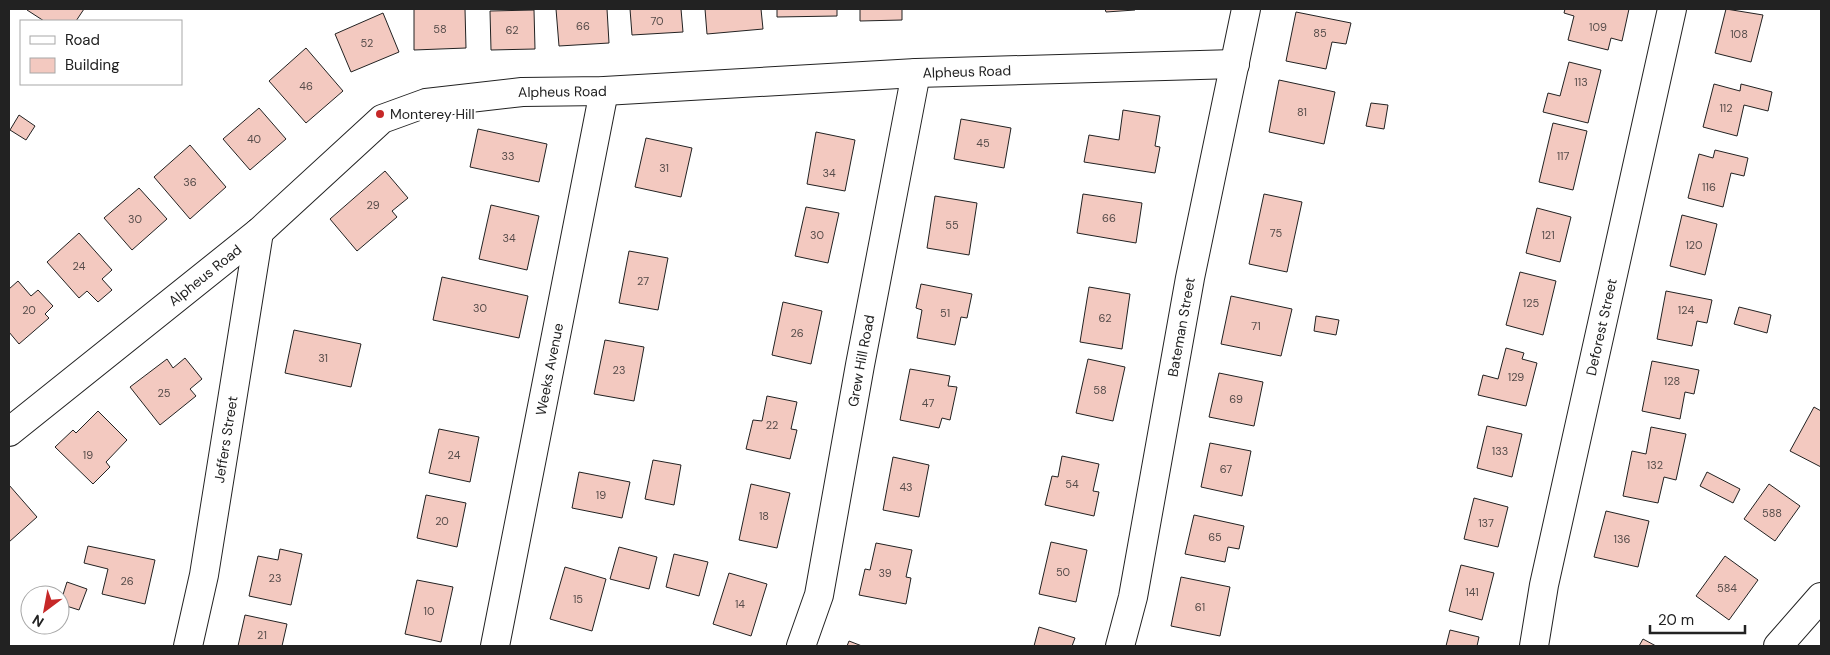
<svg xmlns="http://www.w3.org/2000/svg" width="1830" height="655" font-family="'DM Sans',sans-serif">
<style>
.building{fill:#f3c9c0;stroke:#222}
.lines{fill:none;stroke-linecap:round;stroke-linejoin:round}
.minor-casing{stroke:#222;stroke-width:30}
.tertiary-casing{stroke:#222;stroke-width:30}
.minor{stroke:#fff;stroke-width:28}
.tertiary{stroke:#fff;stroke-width:28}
.poi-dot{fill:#c62828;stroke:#fff;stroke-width:2}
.labels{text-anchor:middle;stroke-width:4;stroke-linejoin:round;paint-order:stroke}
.number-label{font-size:11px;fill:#564c4a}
.street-label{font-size:14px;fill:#222;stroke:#fff}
.poi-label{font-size:14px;fill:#222;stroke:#fff;text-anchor:start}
</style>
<rect width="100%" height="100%" fill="#fff"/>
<!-- building -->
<g class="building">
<polygon points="28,9 84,9 76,21 44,21 27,10"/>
<polygon points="414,9 465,9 466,48 414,50"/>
<polygon points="556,9 607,9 609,43 559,46"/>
<polygon points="630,9 681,9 683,32 632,35"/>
<polygon points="705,9 761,9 763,29 707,34"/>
<polygon points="777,9 837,9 837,16 777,17"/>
<polygon points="860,9 902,9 902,20 860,21"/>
<polygon points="1105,9 1135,9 1135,10 1106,12"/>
<polygon points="1565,9 1629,9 1622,41 1611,38 1608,50 1568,40 1574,16 1564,13"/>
<polygon points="1726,9 1763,15 1751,62 1715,53"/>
<polygon points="534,10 535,49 491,50 490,11"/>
<polygon points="1296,12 1351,23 1346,44 1332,42 1326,69 1286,61"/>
<polygon points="383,13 399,52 351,72 335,34"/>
<polygon points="306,48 343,91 306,123 269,81"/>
<polygon points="1569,62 1601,70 1588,123 1543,112 1548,93 1560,96"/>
<polygon points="1279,80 1335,92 1324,144 1269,132"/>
<polygon points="1714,84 1740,91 1741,84 1772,92 1768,111 1744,105 1737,136 1703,127"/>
<polygon points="1371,103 1388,105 1384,129 1366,126"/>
<polygon points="259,108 286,139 250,170 223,139"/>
<polygon points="1123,110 1160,116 1155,146 1160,147 1155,173 1084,162 1089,135 1119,140"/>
<polygon points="19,115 35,126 26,140 10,130"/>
<polygon points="961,119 1011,128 1004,168 954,159"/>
<polygon points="1553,123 1587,131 1573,190 1539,182"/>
<polygon points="478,129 547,144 539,182 470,167"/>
<polygon points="816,132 855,140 845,191 807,184"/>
<polygon points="646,138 692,148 681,197 635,187"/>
<polygon points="190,145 226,187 190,219 154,177"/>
<polygon points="1715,150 1748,158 1744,176 1731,173 1723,207 1688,198 1699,154 1713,158"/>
<polygon points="385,171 408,198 392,211 397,217 357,251 330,219"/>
<polygon points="139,188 167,219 132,250 104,218"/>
<polygon points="1083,194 1142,203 1136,243 1077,233"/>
<polygon points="1264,194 1302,202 1287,272 1249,264"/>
<polygon points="935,196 977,203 969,255 927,248"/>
<polygon points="491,205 539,216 527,270 479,259"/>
<polygon points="806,207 839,213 828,263 795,256"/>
<polygon points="1537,208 1571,217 1560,262 1526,253"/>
<polygon points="1682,215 1717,224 1705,275 1670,266"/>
<polygon points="79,233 112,270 102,279 112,290 98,302 87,291 79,298 47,262"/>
<polygon points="629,251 668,258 658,310 619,303"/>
<polygon points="1520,272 1556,281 1543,335 1506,325"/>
<polygon points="442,277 528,296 519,338 433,320"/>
<polygon points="18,281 31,296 38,290 53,306 45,314 49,318 19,344 9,332 9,289"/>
<polygon points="921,284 972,294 967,318 961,317 955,345 917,338 922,310 916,308"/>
<polygon points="1089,287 1130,294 1122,349 1080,342"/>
<polygon points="1666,291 1712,300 1707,323 1697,321 1692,346 1657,339"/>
<polygon points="1231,296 1292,309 1281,356 1221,344"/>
<polygon points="783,302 822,311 811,364 772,355"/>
<polygon points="1739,307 1771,315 1767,333 1734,324"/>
<polygon points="1316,316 1339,320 1336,335 1314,331"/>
<polygon points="294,330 361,344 351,387 285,373"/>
<polygon points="605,340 644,347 634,401 594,394"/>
<polygon points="1506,348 1524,353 1522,359 1537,363 1526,406 1478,395 1483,375 1498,379"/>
<polygon points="185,358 202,379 190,389 196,396 160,425 130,387 167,359 173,368"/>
<polygon points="1088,359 1125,367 1113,421 1076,413"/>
<polygon points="1652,361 1699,370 1694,394 1685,392 1680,419 1642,411"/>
<polygon points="910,369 950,376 948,386 957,387 950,420 942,418 939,428 900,420"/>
<polygon points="1219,373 1263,382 1254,426 1209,417"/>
<polygon points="767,396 797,402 791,429 797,430 790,459 746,449 753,420 762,421"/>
<polygon points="1814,407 1821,411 1821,467 1790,451"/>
<polygon points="98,411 127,440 106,462 110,467 93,484 55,447 73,430 76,433"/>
<polygon points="1487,426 1522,434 1512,477 1477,468"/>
<polygon points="1651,427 1686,434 1676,480 1664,477 1658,503 1623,496 1632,451 1646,454"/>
<polygon points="439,429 479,437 470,482 429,473"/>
<polygon points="1210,443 1251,451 1242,496 1201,487"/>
<polygon points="1062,456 1099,464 1093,491 1099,492 1094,516 1045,505 1052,476 1058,477"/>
<polygon points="893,457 929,465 919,517 883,510"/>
<polygon points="653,460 681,465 674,505 645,499"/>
<polygon points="579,472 630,482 622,518 572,508"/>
<polygon points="1707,472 1740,489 1733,503 1700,486"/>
<polygon points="751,484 790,493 777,548 739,540"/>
<polygon points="1769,484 1800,506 1775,541 1744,519"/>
<polygon points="9,485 37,517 9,542"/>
<polygon points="426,495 466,503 457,547 417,538"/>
<polygon points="1474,498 1508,507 1498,547 1464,539"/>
<polygon points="1606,511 1649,521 1638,567 1594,557"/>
<polygon points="1194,515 1244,526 1239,549 1228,547 1225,562 1185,554"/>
<polygon points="1051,542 1087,550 1076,602 1039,594"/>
<polygon points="876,543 912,550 906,577 911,578 906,604 859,595 865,569 870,570"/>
<polygon points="88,546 155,560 145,604 102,594 108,569 84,563"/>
<polygon points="619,547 657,557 649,589 610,579"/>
<polygon points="280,549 302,554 291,605 249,596 258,556 278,560"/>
<polygon points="674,554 708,562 699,596 666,587"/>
<polygon points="1725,556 1758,580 1729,620 1696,596"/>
<polygon points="1461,565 1494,573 1482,620 1449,611"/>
<polygon points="565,567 606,579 592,631 550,619"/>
<polygon points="729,573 767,584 751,636 713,624"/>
<polygon points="1181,577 1230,587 1220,636 1171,626"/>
<polygon points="417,580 453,587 441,642 405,634"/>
<polygon points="67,582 87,589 79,610 60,604"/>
<polygon points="245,615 287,624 282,646 238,646"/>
<polygon points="1039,627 1075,638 1072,646 1034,646"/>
<polygon points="1450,630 1479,637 1477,646 1446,646"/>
<polygon points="1643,639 1656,646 1639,646"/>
<polygon points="849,641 862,646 847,646"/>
</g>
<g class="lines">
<defs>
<g id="minor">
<path id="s1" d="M9,432L259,232L382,119L426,103L522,92L604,91L916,73L1235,64"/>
<path id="s2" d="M188,646L204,575L259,232"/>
<path id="s3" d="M495,646L604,91"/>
<path id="s4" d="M801,646L819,595L860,365L916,73"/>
<path id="s5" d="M1120,646L1133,597L1190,278L1246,9"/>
<path id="s6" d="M1534,646L1544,585L1672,9"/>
</g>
<polyline id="tertiary" points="1778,646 1821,597"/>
</defs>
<!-- minor casing -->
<use href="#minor" class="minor-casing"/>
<!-- tertiary casing -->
<use href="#tertiary" class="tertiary-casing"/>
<!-- minor -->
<use href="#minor" class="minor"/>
<!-- tertiary -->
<use href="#tertiary" class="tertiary"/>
</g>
<!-- markers -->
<circle class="poi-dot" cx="380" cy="114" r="5"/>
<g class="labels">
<!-- number labels -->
<g class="number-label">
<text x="657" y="25">70</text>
<text x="583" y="30">66</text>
<text x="1598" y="31">109</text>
<text x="440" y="33">58</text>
<text x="512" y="34">62</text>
<text x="1320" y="37">85</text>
<text x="1739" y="38">108</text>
<text x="367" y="47">52</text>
<text x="1581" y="86">113</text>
<text x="306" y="90">46</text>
<text x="1726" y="112">112</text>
<text x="1302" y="116">81</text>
<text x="254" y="143">40</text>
<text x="983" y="147">45</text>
<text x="508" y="160">33</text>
<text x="1563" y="160">117</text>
<text x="664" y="172">31</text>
<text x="829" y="177">34</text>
<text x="190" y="186">36</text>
<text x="1709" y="191">116</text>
<text x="373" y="209">29</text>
<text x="1109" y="222">66</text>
<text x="135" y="223">30</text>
<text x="952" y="229">55</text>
<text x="1276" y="237">75</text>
<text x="817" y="239">30</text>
<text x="1548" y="239">121</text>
<text x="509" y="242">34</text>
<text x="1694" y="249">120</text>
<text x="79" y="270">24</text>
<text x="643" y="285">27</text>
<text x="1531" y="307">125</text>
<text x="480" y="312">30</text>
<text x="29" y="314">20</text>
<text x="1686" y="314">124</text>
<text x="945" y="317">51</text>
<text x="1105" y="322">62</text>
<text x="1256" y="330">71</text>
<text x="797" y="337">26</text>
<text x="323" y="362">31</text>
<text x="619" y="374">23</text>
<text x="1516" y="381">129</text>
<text x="1672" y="385">128</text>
<text x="1100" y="394">58</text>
<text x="164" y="397">25</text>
<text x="1236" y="403">69</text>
<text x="928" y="407">47</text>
<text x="772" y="429">22</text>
<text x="1500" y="455">133</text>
<text x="88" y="459">19</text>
<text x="454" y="459">24</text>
<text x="1655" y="469">132</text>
<text x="1226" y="473">67</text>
<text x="1072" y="488">54</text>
<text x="906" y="491">43</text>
<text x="601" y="499">19</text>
<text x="1772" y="517">588</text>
<text x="764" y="520">18</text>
<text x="442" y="525">20</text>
<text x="1486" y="527">137</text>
<text x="1215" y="541">65</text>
<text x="1622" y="543">136</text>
<text x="1063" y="576">50</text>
<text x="885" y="577">39</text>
<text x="275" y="582">23</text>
<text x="127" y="585">26</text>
<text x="1727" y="592">584</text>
<text x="1472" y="596">141</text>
<text x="578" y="603">15</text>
<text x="740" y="608">14</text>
<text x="1200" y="611">61</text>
<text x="429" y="615">10</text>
<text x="262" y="639">21</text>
</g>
<!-- street labels -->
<g class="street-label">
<text dy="5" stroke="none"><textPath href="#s1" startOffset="1076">Alpheus Road</textPath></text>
<text dy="5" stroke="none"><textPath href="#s1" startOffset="671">Alpheus Road</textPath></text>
<text dy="5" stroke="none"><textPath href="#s1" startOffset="251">Alpheus Road</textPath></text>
<text dy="5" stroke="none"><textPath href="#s5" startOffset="325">Bateman Street</textPath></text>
<text dy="5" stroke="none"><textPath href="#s6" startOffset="326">Deforest Street</textPath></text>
<text dy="5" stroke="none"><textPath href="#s4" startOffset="292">Grew Hill Road</textPath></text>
<text dy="5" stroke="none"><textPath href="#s3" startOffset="282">Weeks Avenue</textPath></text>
<text dy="5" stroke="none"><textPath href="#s2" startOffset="210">Jeffers Street</textPath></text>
</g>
<!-- poi labels -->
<g class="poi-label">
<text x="390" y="119">Monterey Hill</text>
</g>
</g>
<!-- border -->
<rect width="1830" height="655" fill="none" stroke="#222222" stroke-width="20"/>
<!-- legend -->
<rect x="20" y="20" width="162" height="65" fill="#ffffff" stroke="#a7a7a7"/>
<rect x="30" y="36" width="25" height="8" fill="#ffffff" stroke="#a7a7a7"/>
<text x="65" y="45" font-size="15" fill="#222222">Road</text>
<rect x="30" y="58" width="25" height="15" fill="#f3c9c0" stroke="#a7a7a7"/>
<text x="65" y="70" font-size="15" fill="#222222">Building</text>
<!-- north arrow -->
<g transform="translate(45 610) rotate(212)"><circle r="24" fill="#ffffff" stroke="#a7a7a7"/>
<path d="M0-4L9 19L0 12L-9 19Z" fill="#c62828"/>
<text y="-8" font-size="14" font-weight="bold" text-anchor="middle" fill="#222222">N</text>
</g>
<!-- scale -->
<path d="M1650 625v8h95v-8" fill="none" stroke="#222222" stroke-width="2.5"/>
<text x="1658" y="625" font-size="15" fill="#222222" stroke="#ffffff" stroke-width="4" paint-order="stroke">20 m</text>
</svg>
